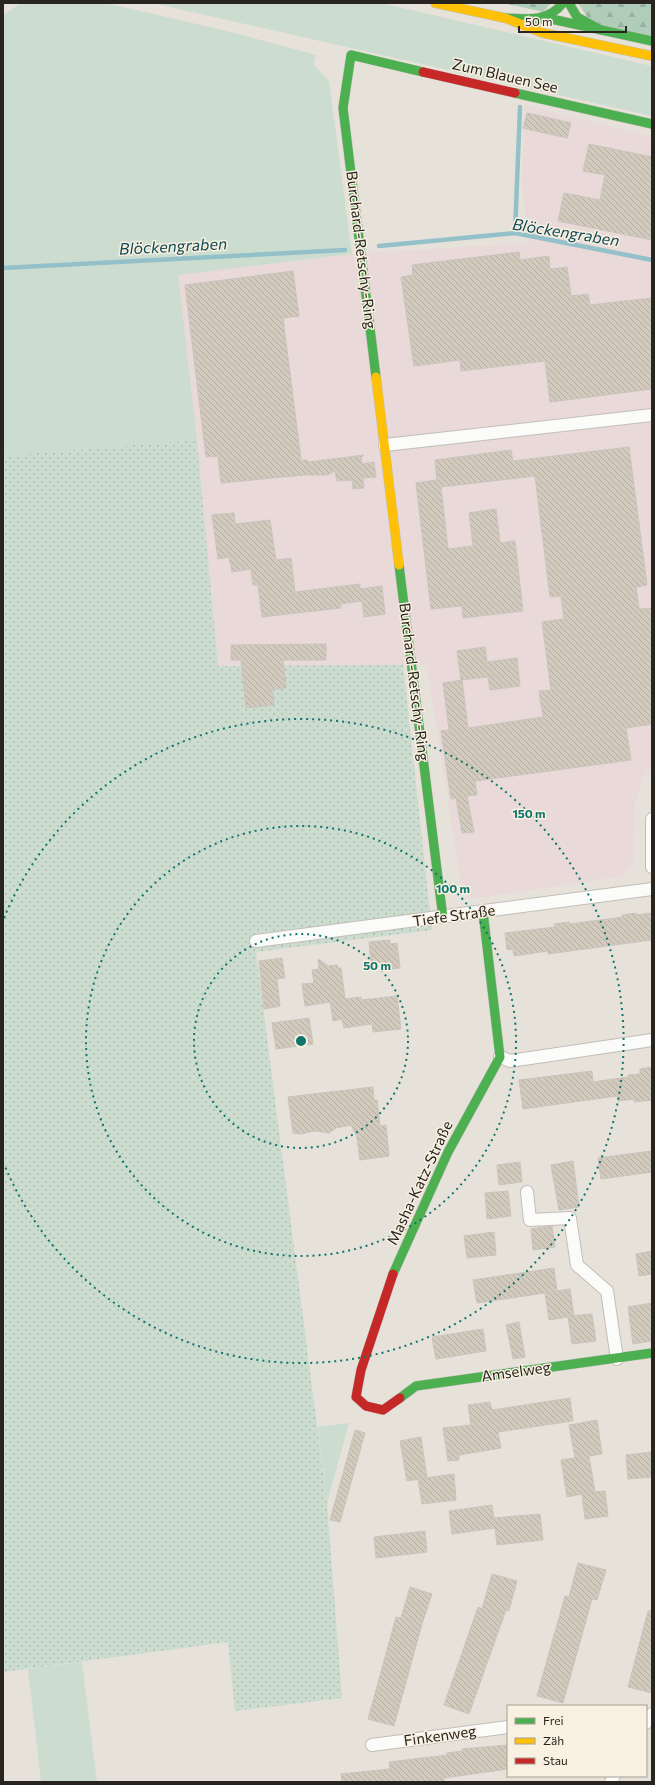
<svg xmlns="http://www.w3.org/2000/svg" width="655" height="1785" font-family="Commissioner,sans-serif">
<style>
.commercial{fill:#e9d9d8}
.grass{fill:#ccdccf}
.forest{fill:url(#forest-firs)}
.park{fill:url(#park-dots)}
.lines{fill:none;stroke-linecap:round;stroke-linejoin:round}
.stream{stroke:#94c0c9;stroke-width:4.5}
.building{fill:url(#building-back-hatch);stroke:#c8c4be}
.street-casing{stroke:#c2beb7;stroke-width:14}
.fast-casing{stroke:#c2beb7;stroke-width:10}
.slow-casing{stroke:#c2beb7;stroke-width:10}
.jam-casing{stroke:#c2beb7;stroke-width:10}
.street{stroke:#fbfbf9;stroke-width:12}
.fast{stroke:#4caf50;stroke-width:9}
.slow{stroke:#ffc107;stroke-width:9}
.jam{stroke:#c62828;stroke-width:9}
.ring{fill:none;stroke:#0f766e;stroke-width:2;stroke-dasharray:2 4}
.labels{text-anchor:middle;stroke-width:3;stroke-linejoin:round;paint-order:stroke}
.street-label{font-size:15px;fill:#282520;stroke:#f8f0e1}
.water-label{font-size:16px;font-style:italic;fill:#0f4955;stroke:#f8f0e1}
.centre{fill:#0f766e;stroke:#f8f0e1;stroke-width:2}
.ring-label{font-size:12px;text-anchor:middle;font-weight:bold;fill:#0f766e;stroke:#f8f0e1;stroke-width:3;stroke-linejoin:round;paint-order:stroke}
</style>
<defs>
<pattern id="forest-firs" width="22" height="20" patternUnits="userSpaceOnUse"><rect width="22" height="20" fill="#b0cdba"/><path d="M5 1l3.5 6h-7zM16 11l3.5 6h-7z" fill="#97b0a0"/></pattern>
<pattern id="park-dots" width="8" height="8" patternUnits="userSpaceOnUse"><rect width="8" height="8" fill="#ccdccf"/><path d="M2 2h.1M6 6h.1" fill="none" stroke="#afbdb1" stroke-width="1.8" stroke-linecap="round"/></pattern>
<pattern id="building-back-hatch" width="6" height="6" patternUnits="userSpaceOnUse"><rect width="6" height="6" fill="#d3cabe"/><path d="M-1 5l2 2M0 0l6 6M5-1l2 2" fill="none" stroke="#b5ada3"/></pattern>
</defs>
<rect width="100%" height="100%" fill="#e6e2d9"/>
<!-- commercial -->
<polygon class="commercial" points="525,105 652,137 652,765 642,780 635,802 634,860 624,876 471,899 461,885 427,665 218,666 197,440 178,275 352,254 528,243 522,184"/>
<!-- grass -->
<g class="grass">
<polygon points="21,3 105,3 223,30 316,55 314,65 329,81 352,254 178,275 197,440 3,456 3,15"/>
<polygon points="152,3 381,3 652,66 652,116"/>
<polygon points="349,1423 327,1503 318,1427"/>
<polygon points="82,1662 97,1782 41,1782 28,1669"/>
</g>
<!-- forest -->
<g class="forest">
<polygon points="504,3 551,3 543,12"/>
<polygon points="578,3 652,3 652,37 592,24"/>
</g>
<!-- park -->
<polygon class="park" points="197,440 218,666 403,665 432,930 256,952 327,1503 342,1698 235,1711 228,1642 3,1672 3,456"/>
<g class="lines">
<!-- stream -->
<g class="stream">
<polyline points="515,233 520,107"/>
<polyline points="379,246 515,233 652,260"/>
<polyline points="3,268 345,250"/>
</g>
</g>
<!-- building -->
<g class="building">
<polygon points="527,113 571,123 567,138 523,128"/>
<polygon points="589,144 652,157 652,240 558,221 564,193 600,200 605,175 583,171"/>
<polygon points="519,252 520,260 549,256 550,269 567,267 571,296 588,294 590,305 652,298 652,389 550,402 545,361 461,371 460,360 414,366 401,277 413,275 412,265"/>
<polygon points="293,271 299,316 283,318 301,460 307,460 308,462 364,455 361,457 362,464 374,462 376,477 363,478 364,488 353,489 352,480 337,481 335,471 328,475 304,475 221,483 218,456 206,457 185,285"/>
<polygon points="629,447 647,585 636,587 639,609 652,608 652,724 626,728 631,760 475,781 477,795 467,796 474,832 462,833 456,798 451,799 441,731 449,730 443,683 462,680 468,728 543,717 539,691 551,690 542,622 564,619 561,596 550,597 535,476 441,487 448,549 473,546 469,513 496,509 500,543 515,541 523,611 463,618 462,606 431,609 416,483 437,480 435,460 511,450 513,461"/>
<polygon points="234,513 235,524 270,520 276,560 291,558 295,592 360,584 360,589 382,586 385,614 364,617 362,601 340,604 341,608 262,617 258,585 253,585 251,569 232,572 229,557 218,559 212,515"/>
<polygon points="326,644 326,660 283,660 286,688 272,689 274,705 246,708 241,660 231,660 231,645"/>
<polygon points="485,647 487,662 517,658 520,686 490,690 488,677 461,680 457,651"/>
<polygon points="637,913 637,915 652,913 651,940 548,954 548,951 514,956 513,949 507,950 505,933 555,927 554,924 569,922 570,924 623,917 622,915"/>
<polygon points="390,940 390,944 397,943 400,968 382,970 381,962 371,964 369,942"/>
<polygon points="282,958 285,978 277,979 280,1006 264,1009 259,961"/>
<polygon points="318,959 329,966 337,965 338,968 341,968 345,999 361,997 361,1000 397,996 401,1029 373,1032 372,1024 344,1028 342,1019 333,1021 330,1002 305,1006 302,984 314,983 312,970 319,969"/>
<polygon points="309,1018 313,1044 276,1049 272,1023"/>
<polygon points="652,1067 652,1100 634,1102 634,1099 618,1101 617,1096 523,1109 519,1080 592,1071 593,1082 628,1077 628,1075 640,1074 640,1069"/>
<polygon points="373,1087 374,1100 377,1100 380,1126 386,1125 389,1156 360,1160 357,1137 351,1125 336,1128 329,1133 314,1131 301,1134 293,1133 288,1097"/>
<polygon points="652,1151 652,1172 601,1179 598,1158"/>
<polygon points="573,1161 579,1207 559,1210 551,1165"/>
<polygon points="520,1162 522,1182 499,1185 497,1165"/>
<polygon points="508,1191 511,1216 487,1219 485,1193"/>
<polygon points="552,1226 555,1247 533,1250 531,1229"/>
<polygon points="494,1232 496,1255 467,1258 464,1236"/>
<polygon points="652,1251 652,1274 639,1276 636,1254"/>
<polygon points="554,1268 557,1291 570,1289 574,1316 570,1316 592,1314 596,1341 572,1344 568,1317 549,1320 545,1293 477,1303 473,1280"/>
<polygon points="652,1303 652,1341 633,1344 628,1307"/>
<polygon points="519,1322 525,1357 513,1359 506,1325"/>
<polygon points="483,1329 486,1351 436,1359 432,1337"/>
<polygon points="570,1398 573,1421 498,1432 501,1448 459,1455 459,1460 448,1461 443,1428 471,1425 468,1405 490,1402 492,1410"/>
<polygon points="597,1420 602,1454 589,1456 595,1492 605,1491 608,1516 585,1519 582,1494 567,1497 561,1460 575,1458 569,1425"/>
<polygon points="355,1430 365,1433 340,1522 330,1520"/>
<polygon points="421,1437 427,1478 407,1481 400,1441"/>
<polygon points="652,1452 652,1477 628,1479 626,1455"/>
<polygon points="454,1474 456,1500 422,1504 418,1479"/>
<polygon points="492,1505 494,1520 494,1518 540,1514 543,1540 497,1545 495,1528 452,1534 449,1511"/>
<polygon points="425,1531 427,1552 376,1558 374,1537"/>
<polygon points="578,1563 606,1570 597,1600 592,1599 563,1703 537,1696 565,1596 569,1597"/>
<polygon points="492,1574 517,1581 509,1611 506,1610 469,1714 444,1705 478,1607 482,1609"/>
<polygon points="410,1587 432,1594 422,1624 394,1726 368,1719 396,1617 401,1618"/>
<polygon points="648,1611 652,1611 652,1693 628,1687"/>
<polygon points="508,1745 508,1769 444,1778 444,1782 342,1782 341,1774 390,1769 389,1762 447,1755 447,1753 463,1751 462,1749"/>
</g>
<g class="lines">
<defs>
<g id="street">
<polyline points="385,445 652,415"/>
<polyline points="652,819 652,867"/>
<polyline points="256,941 652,889"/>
<polyline points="500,1057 510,1061 652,1040"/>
<polyline points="527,1192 530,1220 570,1218 577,1265 607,1291 617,1359"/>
<polyline points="646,1723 652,1714"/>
<polyline points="372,1745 508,1727"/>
<polyline points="611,1782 614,1776"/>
</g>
<g id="fast">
<polyline points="569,3 577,17 601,30"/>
<path d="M505,18C527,19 548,22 563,3"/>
<polyline points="534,19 556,20 652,41"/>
<polyline points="515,93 652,124"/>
<polyline points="376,377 343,108 351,55 423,72"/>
<polyline points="399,565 443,918"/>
<polyline points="393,1274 448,1152 500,1057 483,912"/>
<polyline points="400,1398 416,1386 652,1353"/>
</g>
<g id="slow">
<polyline points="435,3 505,18 543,33 652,56"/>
<polyline points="376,377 399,565"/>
</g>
<g id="jam">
<polyline points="423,72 515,93"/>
<polyline points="393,1274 361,1370 356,1397 366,1406 383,1410 400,1398"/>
</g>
</defs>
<!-- street casing -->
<use href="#street" class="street-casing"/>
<!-- fast casing -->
<use href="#fast" class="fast-casing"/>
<!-- slow casing -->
<use href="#slow" class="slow-casing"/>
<!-- jam casing -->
<use href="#jam" class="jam-casing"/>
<!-- street -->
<use href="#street" class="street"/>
<!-- fast -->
<use href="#fast" class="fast"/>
<!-- slow -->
<use href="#slow" class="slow"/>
<!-- jam -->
<use href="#jam" class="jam"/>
</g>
<!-- distance rings -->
<g class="ring">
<circle cx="301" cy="1041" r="107"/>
<circle cx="301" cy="1041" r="215"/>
<path d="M4 918A322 322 0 1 1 4 1164"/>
</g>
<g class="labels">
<!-- street labels -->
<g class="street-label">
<text transform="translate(505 76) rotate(13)" y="5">Zum Blauen See</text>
<text transform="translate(361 250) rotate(83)" y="5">Burchard-Retschy-Ring</text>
<text transform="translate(414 682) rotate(83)" y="5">Burchard-Retschy-Ring</text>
<text transform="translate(454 916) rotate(-8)" y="5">Tiefe Straße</text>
<text transform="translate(420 1183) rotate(-65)" y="5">Masha-Katz-Straße</text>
<text transform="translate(516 1372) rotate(-8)" y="5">Amselweg</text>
<text transform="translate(440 1736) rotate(-8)" y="5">Finkenweg</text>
</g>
<!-- water labels -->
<g class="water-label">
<text transform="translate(566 232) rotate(9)" y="6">Blöckengraben</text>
<text transform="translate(173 246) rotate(-3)" y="6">Blöckengraben</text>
</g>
</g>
<circle cx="301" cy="1041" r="6" class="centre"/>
<g class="ring-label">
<text x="529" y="818">150 m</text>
<text x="453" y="893">100 m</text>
<text x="377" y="970">50 m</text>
</g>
<!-- border -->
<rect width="655" height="1785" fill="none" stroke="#282520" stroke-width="8"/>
<!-- legend -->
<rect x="507" y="1705" width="140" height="72" fill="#f8f0e1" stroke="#a59f94"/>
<rect x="515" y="1718" width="20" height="6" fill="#4caf50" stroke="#a59f94"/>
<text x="543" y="1725" font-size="12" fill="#282520">Frei</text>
<rect x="515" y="1738" width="20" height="6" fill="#ffc107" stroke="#a59f94"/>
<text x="543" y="1745" font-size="12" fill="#282520">Zäh</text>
<rect x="515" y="1758" width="20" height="6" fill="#c62828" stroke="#a59f94"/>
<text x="543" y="1765" font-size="12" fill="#282520">Stau</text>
<!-- scale -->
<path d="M519 26v6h107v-6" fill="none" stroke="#282520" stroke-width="2"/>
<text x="525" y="26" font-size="12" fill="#282520" stroke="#f8f0e1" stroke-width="3" paint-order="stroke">50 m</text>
</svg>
